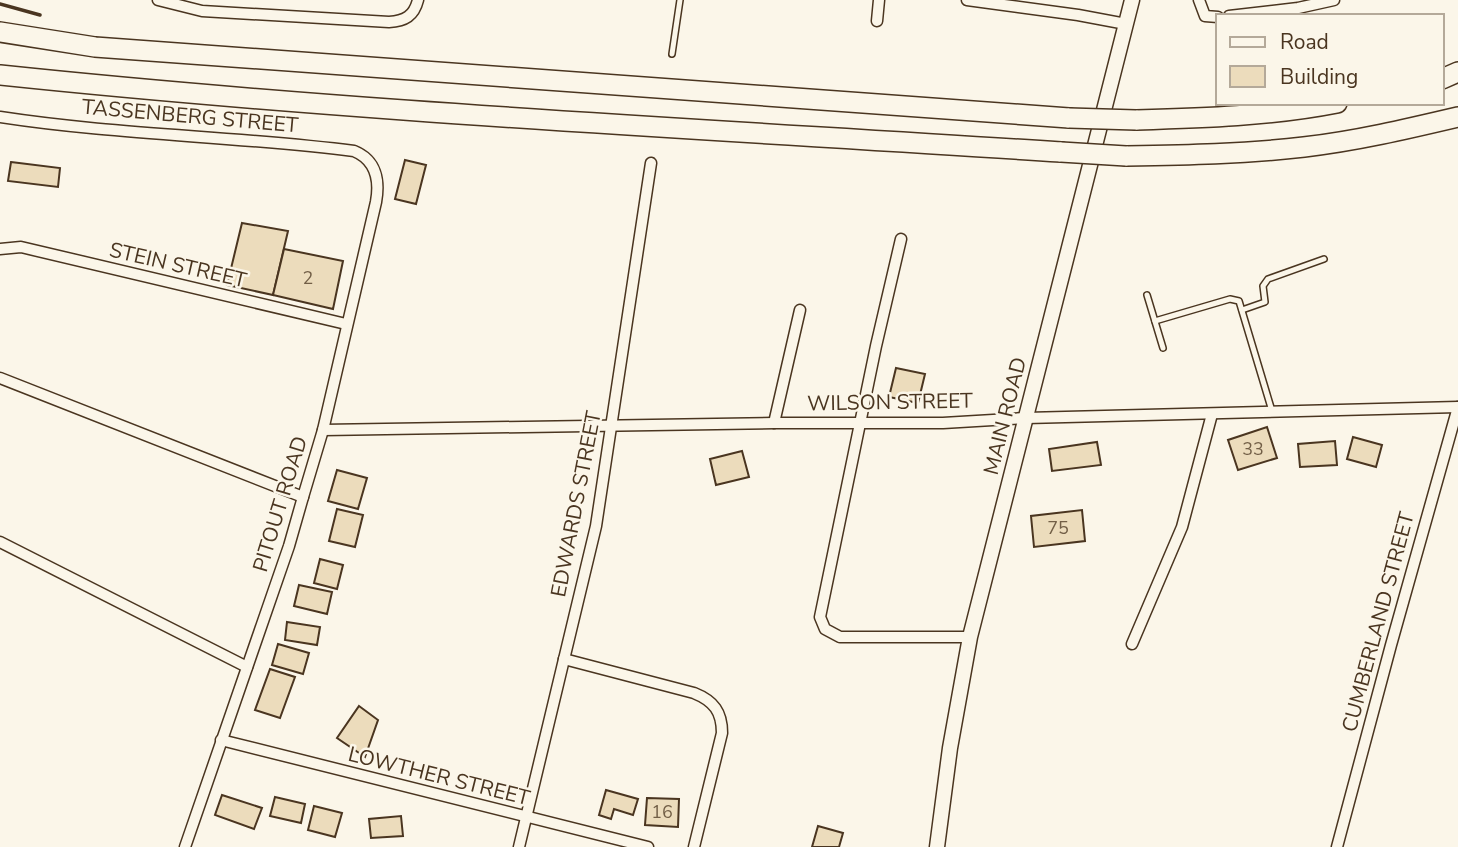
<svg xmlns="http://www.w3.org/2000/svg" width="1458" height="847" font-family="'Nunito Sans',sans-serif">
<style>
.building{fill:#ecdcbc;stroke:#4a3520;stroke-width:2}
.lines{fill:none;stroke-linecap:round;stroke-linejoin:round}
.service-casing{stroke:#4a3520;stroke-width:8}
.minor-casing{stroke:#4a3520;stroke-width:13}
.tertiary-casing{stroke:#4a3520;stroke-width:17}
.motorway-casing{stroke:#4a3520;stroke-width:22}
.service{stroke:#fbf6e9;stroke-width:5}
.minor{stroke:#fbf6e9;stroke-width:10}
.tertiary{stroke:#fbf6e9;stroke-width:14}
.motorway{stroke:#fbf6e9;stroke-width:19}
.motorway-bridge-casing{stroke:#4a3520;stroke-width:22;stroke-linecap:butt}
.motorway-bridge{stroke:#fbf6e9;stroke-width:19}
.wall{stroke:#4a3520;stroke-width:3.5}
.labels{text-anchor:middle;stroke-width:5;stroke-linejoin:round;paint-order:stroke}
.number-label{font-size:18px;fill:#725f47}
.street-label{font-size:21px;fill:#4a3520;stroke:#fbf6e9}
</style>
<rect width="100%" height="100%" fill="#fbf6e9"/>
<!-- building -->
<g class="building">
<polygon points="405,160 426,165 416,204 395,199"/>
<polygon points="11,162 60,168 58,187 8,181"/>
<polygon points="242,223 288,231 273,295 227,285"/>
<polygon points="284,249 343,261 333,309 273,295"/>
<polygon points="896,368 925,374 918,403 889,397"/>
<polygon points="1267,427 1277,458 1238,470 1228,440"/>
<polygon points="1353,437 1382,445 1376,467 1347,459"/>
<polygon points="1335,441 1337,465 1300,467 1298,444"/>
<polygon points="1097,442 1101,465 1052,471 1049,449"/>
<polygon points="742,451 749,477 716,485 710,459"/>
<polygon points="337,470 367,478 358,509 328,501"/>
<polygon points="337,509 363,515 355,547 329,541"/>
<polygon points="1082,510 1085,541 1034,547 1031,516"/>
<polygon points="320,559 343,565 337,589 314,583"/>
<polygon points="299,585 332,592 327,614 294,606"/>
<polygon points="287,622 320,627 317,645 285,640"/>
<polygon points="278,644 309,653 303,674 272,665"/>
<polygon points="270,669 295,677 280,718 255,710"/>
<polygon points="359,706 378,720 365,757 337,738"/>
<polygon points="606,790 638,799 633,815 614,809 611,819 599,815"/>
<polygon points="222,795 262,808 254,829 215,815"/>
<polygon points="275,797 305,804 301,823 270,816"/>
<polygon points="647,798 679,799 678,827 645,825"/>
<polygon points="314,806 342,813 335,837 308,830"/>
<polygon points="401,816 403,836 371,838 369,819"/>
<polygon points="818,826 843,833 839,847 812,847"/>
</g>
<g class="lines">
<defs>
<g id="service">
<polyline points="672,54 680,0"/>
<polyline points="1147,295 1163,348"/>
<polyline points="1242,310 1265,302 1263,286 1268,279 1324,259"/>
<polyline points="1155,321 1230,299 1239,301 1272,411"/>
</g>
<g id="minor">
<path d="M158,0L202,11L389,22C405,21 414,16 418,0"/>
<polyline points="967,0 1078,15 1126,24"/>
<polyline points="1199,0 1205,16 1218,17"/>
<polyline points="1229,16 1298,8 1334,0"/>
<polyline points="877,21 879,0"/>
<path d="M0,117C117,135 236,136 354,151C376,160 380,180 376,202L323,430L303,497L289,546L185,847"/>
<polyline points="901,239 876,346 820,617 825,629 840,637 970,637"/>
<polyline points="0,249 21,247 346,324"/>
<polyline points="0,378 303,497"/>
<polyline points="774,423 800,310"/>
<polyline points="323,430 774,423 943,423 1026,418 1458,407"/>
<polyline points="0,542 247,667"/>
<polyline points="1132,644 1182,527 1212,414"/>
<path d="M564,659L694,693C714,701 722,712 722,733L694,847"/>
<polyline points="221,740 648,847"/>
<polyline points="519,847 596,526 651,163"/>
<polyline points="1337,847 1391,645 1458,407"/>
</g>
<polyline id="tertiary" points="937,847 950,748 970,637 1132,0"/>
<g id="motorway">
<polyline points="0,32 95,47 1069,118"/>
<path d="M0,75C352,112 707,129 1061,152"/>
<polyline points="1442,79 1458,72"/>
<path d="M1136,120C1203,118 1271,116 1337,103"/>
<path d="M1126,156C1185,155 1245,154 1304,147C1356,141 1407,129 1458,117"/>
</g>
</defs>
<!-- service casing -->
<use href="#service" class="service-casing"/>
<!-- minor casing -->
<use href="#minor" class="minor-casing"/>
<!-- tertiary casing -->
<use href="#tertiary" class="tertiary-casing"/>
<!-- motorway casing -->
<use href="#motorway" class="motorway-casing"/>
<!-- service -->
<use href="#service" class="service"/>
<!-- minor -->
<use href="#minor" class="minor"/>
<!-- tertiary -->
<use href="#tertiary" class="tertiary"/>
<!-- motorway -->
<use href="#motorway" class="motorway"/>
<defs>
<g id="motorway-bridge">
<polyline points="1069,118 1136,120"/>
<polyline points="1061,152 1126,156"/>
</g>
</defs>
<!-- motorway-bridge casing -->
<use href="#motorway-bridge" class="motorway-bridge-casing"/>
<!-- motorway-bridge -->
<use href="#motorway-bridge" class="motorway-bridge"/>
<!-- wall -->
<polyline class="wall" points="0,4 40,15"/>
</g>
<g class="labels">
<!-- number labels -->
<g class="number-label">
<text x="308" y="284">2</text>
<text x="1253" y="455">33</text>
<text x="1058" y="534">75</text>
<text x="662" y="818">16</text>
</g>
<!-- street labels -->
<g class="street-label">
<text transform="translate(190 116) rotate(5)" y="7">TASSENBERG STREET</text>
<text transform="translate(178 265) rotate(13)" y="7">STEIN STREET</text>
<text transform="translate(890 402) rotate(-1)" y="7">WILSON STREET</text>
<text transform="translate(1005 416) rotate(-76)" y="7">MAIN ROAD</text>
<text transform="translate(280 504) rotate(-73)" y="7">PITOUT ROAD</text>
<text transform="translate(576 504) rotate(-79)" y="7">EDWARDS STREET</text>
<text transform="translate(1378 622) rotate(-75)" y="7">CUMBERLAND STREET</text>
<text transform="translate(439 776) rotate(14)" y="7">LOWTHER STREET</text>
</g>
</g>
<!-- legend -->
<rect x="1216" y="14" width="228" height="91" fill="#fbf6e9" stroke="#b4a999" stroke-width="2"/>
<rect x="1230" y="37" width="35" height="10" fill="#fbf6e9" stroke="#b4a999" stroke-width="2"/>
<text x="1280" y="49" font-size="21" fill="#4a3520">Road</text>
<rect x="1230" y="66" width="35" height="21" fill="#ecdcbc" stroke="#b4a999" stroke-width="2"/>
<text x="1280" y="84" font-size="21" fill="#4a3520">Building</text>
</svg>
